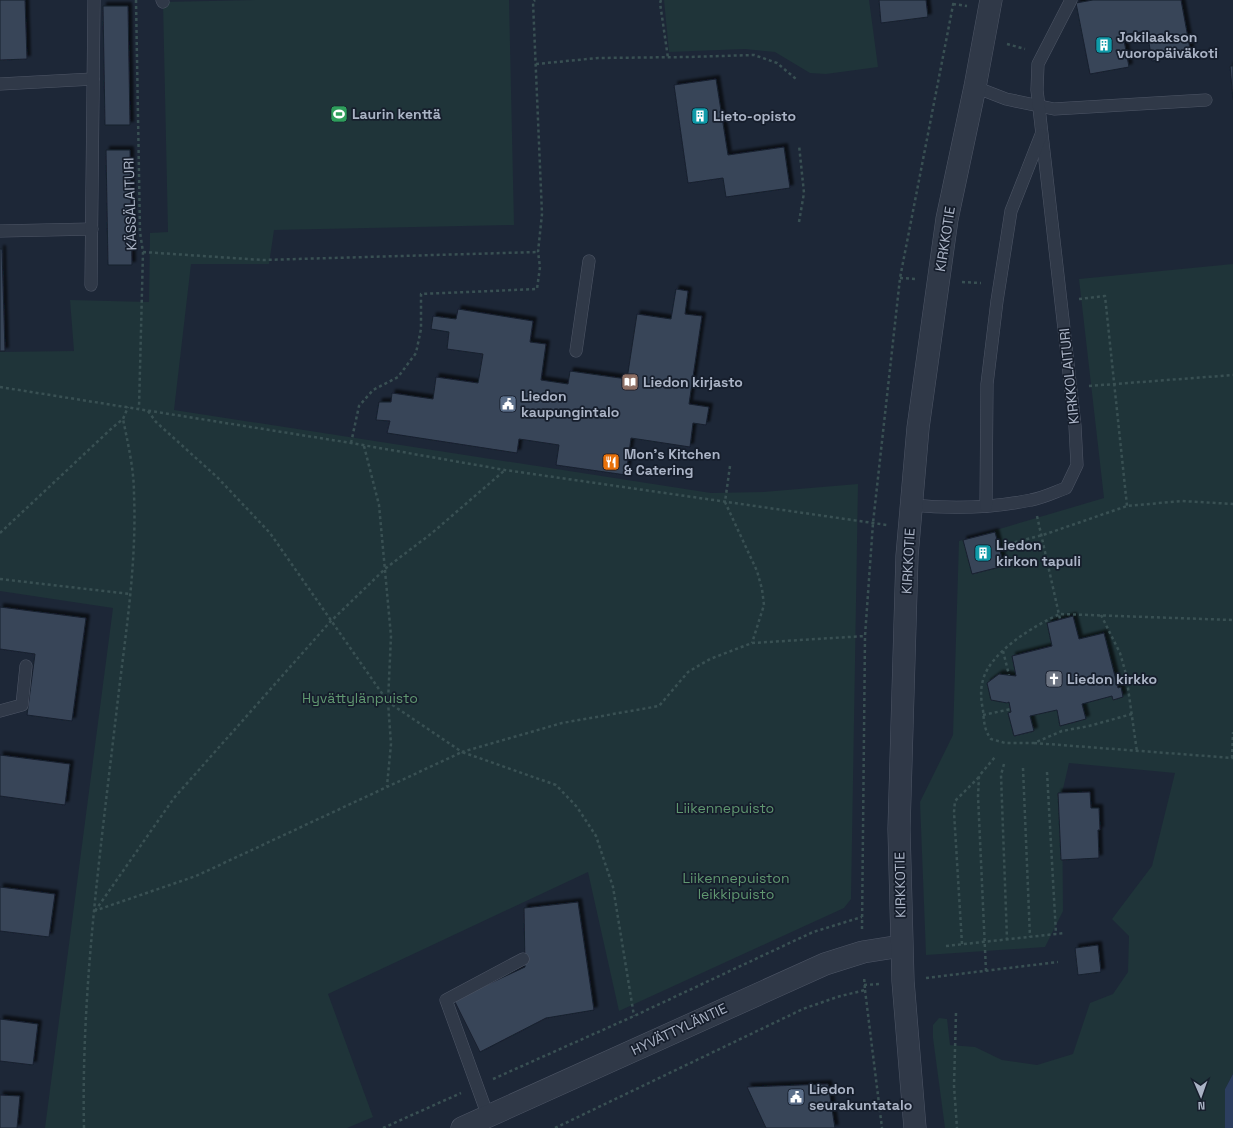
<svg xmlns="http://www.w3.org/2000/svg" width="1233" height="1128" font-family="'Space Grotesk',sans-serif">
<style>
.green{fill:#1f3439}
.water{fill:#2c3e5f}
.building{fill:#384458;stroke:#18202e;filter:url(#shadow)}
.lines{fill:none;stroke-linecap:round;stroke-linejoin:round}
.service-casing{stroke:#4e5666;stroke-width:13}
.tertiary-casing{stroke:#4e5666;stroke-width:23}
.path{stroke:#395053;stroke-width:2.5;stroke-dasharray:3 3;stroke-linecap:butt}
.service{stroke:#303948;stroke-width:12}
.tertiary{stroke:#303948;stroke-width:22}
.labels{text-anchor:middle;stroke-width:3.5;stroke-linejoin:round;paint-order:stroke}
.poi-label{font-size:14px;font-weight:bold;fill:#aab3c5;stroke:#161e2c;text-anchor:start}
.street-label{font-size:14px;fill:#aab3c5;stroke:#161e2c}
.park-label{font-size:14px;fill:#609770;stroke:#161e2c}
</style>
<defs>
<filter id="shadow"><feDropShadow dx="3.5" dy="-3.5" stdDeviation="1" flood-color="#0009"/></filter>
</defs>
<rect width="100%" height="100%" fill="#1d2737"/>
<!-- green -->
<g class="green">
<polygon points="258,0 509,0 514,225 274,230 269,264 191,264 174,410 711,493 763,492 858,484 851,899 844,908 619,1011 588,872 328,994 373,1117 347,1128 45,1128 113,608 0,591 0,352 74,351 70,300 149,302 150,233 168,232 163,2"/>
<polygon points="664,0 869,0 878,67 826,74 810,73 775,52 745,49 669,52"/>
<polygon points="1233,264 1233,1074 1225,1089 1225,1128 945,1128 933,1038 933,1025 939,1018 947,1019 950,1045 975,1047 1002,1060 1037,1065 1073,1054 1090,1003 1113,994 1128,972 1129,936 1112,919 1152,866 1175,773 1069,763 1062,793 1063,911 1045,947 926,955 920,802 953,735 959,541 1104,498 1079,279"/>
</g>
<!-- water -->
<polygon class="water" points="1233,1074 1233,1128 1225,1128 1225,1089"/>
<!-- building -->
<g class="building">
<polygon points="0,0 25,0 27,59 0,60"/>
<polygon points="879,0 926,0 928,17 881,23"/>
<polygon points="1093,0 1181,0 1191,54 1152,61 1147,31 1123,35 1129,67 1090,74 1076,3"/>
<polygon points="103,6 128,6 130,125 105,125"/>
<polygon points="1230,66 1233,66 1233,100"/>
<polygon points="716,79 728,155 784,147 790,188 726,197 723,178 688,183 674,85"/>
<polygon points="106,150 130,150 132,265 108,265"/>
<polygon points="0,249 2,249 5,351 0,351"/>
<polygon points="676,289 688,291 685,314 702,316 689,404 709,407 706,425 693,423 690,447 631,438 626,475 556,465 559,445 519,439 517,453 387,433 390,421 376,420 379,402 391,402 392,393 433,399 436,377 478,383 483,354 447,349 449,332 431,329 433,316 456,319 458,309 533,321 530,342 546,344 541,380 568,384 570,371 627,379 637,314 671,319"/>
<polygon points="995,532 1004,566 972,574 963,540"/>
<polygon points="0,607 86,618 72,721 27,715 35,654 0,649"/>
<polygon points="1073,616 1079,639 1104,633 1118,688 1121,687 1123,697 1113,700 1112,696 1082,704 1086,719 1060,726 1057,710 1030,716 1034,731 1014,736 1008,713 1011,712 1009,702 1007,703 991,700 987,683 999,674 1016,676 1012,656 1052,646 1047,623"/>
<polygon points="0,755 70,764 65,805 0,796"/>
<polygon points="1090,792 1091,808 1099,808 1100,830 1098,830 1099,858 1061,860 1058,793"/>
<polygon points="0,887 55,894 49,937 0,931"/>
<polygon points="578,902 594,1010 546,1018 480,1052 454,1000 525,967 524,908"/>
<polygon points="1098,945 1101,972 1078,975 1075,948"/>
<polygon points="0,1019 38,1024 33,1065 0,1061"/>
<polygon points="828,1084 835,1128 766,1128 747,1087"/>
<polygon points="0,1095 20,1096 17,1128 0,1128"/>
</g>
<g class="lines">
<defs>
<g id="service">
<polyline points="162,0 163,2"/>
<polyline points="0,84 93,79"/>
<polyline points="975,87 1006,99 1054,109 1206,100"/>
<polyline points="0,231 92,229"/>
<polyline points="91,285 94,0"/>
<polyline points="576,351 589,261"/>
<path d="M912,505C951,509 992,508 1031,500C1043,498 1055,492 1066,488L1077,465L1075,426L1037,90L1038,64L1071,0"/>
<polyline points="986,506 987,384 997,301 1011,211 1041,135"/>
<polyline points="0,711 22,705 26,666"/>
<polyline points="488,1116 446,1000 523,959"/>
</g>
<g id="tertiary">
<polyline points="462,1128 825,964 863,952 901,946"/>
<polyline points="915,1128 903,981 899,829 907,556 918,428 947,219 975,87 991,0"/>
</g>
</defs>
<!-- service casing -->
<use href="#service" class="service-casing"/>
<!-- tertiary casing -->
<use href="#tertiary" class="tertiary-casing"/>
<!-- path -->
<g class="path">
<polyline points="136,0 140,232 143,252 139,408"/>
<polyline points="661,0 660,3 668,58"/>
<polyline points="953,4 967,6"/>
<polyline points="1007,44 1025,49"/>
<polyline points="536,64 598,58 688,57 754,55 777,63 796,79"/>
<polyline points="799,222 804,193 799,145"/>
<polyline points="143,252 263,260 538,252"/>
<polyline points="900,278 917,279"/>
<polyline points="962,282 981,283"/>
<polyline points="1079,299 1105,296 1127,506"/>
<polyline points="1089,386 1233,375"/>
<polyline points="0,387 351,443 505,470 887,525"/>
<polyline points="148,411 156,422 217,477 270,533 388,702 462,752 562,723 659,706 688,672 710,659 752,643 865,636"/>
<polyline points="351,443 359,406 373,390 398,377 416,353 421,329 421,294 537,289 540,267 538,252 542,214 533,2 535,0"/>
<polyline points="364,446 379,505 391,636 388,702 391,744 387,786"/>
<polyline points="730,466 725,502 757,571 762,589 764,605 752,643"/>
<polyline points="1037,516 1060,619"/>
<polyline points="0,533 112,428 123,419 128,407"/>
<polyline points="1003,545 1043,535 1127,506 1182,501 1233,504"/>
<polyline points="0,579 130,594"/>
<polyline points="1101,615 1120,653 1126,674 1137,752"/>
<polyline points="1003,651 1009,675"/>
<path d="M1132,714L1089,726L1062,731L1034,743H1005L991,739C984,730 984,721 983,710C981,700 980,690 983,680C990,652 1035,625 1060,614L1233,620"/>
<polyline points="983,715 1011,709"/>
<polyline points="1034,743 1233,758"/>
<polyline points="1232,758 1233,732"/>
<polyline points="1004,764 1001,775 1007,939"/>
<polyline points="1023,768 1030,937"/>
<polyline points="1047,772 1056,934"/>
<polyline points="94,911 196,876 462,752 556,785 577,807 596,836 613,887 634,1016"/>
<polyline points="95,911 174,798 330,622 386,568 432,533 505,470"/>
<polyline points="862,929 865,636 873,523 900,278 954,0"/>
<polyline points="962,944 954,812 955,801 979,777"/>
<polyline points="946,946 1065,933"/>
<polyline points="986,971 978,796 979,776 995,757"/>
<polyline points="926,978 1058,962"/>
<polyline points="864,985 880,984"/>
<polyline points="865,990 882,1128"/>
<polyline points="956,1013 954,1086 957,1128"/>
<polyline points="493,1079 634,1016 813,932 862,917"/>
<path d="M84,1128C81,988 101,847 117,707C125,637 137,565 134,494C134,469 128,444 123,419"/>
<polyline points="383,1128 461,1093"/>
<polyline points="555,1128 803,1009 837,997 865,990 864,976"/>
</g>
<!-- service -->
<use href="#service" class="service"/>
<!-- tertiary -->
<use href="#tertiary" class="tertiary"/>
</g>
<!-- icons -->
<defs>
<symbol id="building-square" viewBox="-11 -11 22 22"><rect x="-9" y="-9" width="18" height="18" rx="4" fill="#0f9aa8" stroke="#161e2c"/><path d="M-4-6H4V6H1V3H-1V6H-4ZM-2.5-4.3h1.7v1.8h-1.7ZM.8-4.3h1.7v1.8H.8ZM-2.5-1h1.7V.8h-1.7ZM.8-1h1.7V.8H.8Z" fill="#fff"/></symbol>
<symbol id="stadium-square" viewBox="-11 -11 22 22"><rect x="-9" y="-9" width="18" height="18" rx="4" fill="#2e9e5b" stroke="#161e2c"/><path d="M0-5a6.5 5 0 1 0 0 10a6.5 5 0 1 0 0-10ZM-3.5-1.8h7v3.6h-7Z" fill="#fff"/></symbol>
<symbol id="library-square" viewBox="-11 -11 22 22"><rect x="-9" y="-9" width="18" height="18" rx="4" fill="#8d6e63" stroke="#161e2c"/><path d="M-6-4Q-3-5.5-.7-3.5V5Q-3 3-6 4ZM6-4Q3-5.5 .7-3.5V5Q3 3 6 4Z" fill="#fff"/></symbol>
<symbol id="civic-square" viewBox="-11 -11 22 22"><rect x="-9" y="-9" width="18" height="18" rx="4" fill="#5c6f8a" stroke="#161e2c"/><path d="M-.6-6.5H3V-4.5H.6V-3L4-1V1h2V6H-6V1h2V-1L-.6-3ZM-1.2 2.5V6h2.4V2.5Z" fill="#fff"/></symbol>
<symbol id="restaurant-square" viewBox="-11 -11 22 22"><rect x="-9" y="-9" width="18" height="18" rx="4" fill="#e8710a" stroke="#161e2c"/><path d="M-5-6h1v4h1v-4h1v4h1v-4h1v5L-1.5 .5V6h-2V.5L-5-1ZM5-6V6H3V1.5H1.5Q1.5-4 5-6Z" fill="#fff"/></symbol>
<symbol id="church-square" viewBox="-11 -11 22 22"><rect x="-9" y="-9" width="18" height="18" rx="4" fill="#6b7280" stroke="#161e2c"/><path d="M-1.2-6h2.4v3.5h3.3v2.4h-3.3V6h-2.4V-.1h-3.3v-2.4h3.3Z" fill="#fff"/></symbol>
</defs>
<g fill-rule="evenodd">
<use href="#building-square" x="1094" y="35" width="20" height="20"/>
<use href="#stadium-square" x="329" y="104" width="20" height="20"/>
<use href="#building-square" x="690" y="106" width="20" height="20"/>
<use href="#library-square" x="620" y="372" width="20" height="20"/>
<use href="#civic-square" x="498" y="394" width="20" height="20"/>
<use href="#restaurant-square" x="601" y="452" width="20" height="20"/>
<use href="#building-square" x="973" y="543" width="20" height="20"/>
<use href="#church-square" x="1044" y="669" width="20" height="20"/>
<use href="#civic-square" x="786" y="1087" width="20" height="20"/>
</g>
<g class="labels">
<!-- poi labels -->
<g class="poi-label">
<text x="1117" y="42">Jokilaakson<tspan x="1117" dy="16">vuoropäiväkoti</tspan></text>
<text x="352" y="119">Laurin kenttä</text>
<text x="713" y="121">Lieto-opisto</text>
<text x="643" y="387">Liedon kirjasto</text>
<text x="521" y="401">Liedon<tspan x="521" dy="16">kaupungintalo</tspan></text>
<text x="624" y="459">Mon’s Kitchen<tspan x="624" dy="16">&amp; Catering</tspan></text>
<text x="996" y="550">Liedon<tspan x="996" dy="16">kirkon tapuli</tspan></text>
<text x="1067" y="684">Liedon kirkko</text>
<text x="809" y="1094">Liedon<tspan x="809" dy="16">seurakuntatalo</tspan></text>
</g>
<!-- street labels -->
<g class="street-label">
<text transform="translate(130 204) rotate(-92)" y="5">KÄSSÄLAITURI</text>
<text transform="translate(945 239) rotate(-81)" y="5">KIRKKOTIE</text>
<text transform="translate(1069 376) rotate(-96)" y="5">KIRKKOLAITURI</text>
<text transform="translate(908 561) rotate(-87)" y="5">KIRKKOTIE</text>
<text transform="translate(900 885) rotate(-91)" y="5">KIRKKOTIE</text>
<text transform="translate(679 1029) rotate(-25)" y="5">HYVÄTTYLÄNTIE</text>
</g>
<!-- park labels -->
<g class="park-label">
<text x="360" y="703">Hyvättylänpuisto</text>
<text x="725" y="813">Liikennepuisto</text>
<text x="736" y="883">Liikennepuiston<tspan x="736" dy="16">leikkipuisto</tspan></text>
</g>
</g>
<!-- north arrow -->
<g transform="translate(1201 1096) rotate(178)" stroke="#161e2c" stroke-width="3" paint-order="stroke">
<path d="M0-3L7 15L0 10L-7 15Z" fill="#aab3c5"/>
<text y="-6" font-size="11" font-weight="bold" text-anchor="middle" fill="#aab3c5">N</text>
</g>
</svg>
